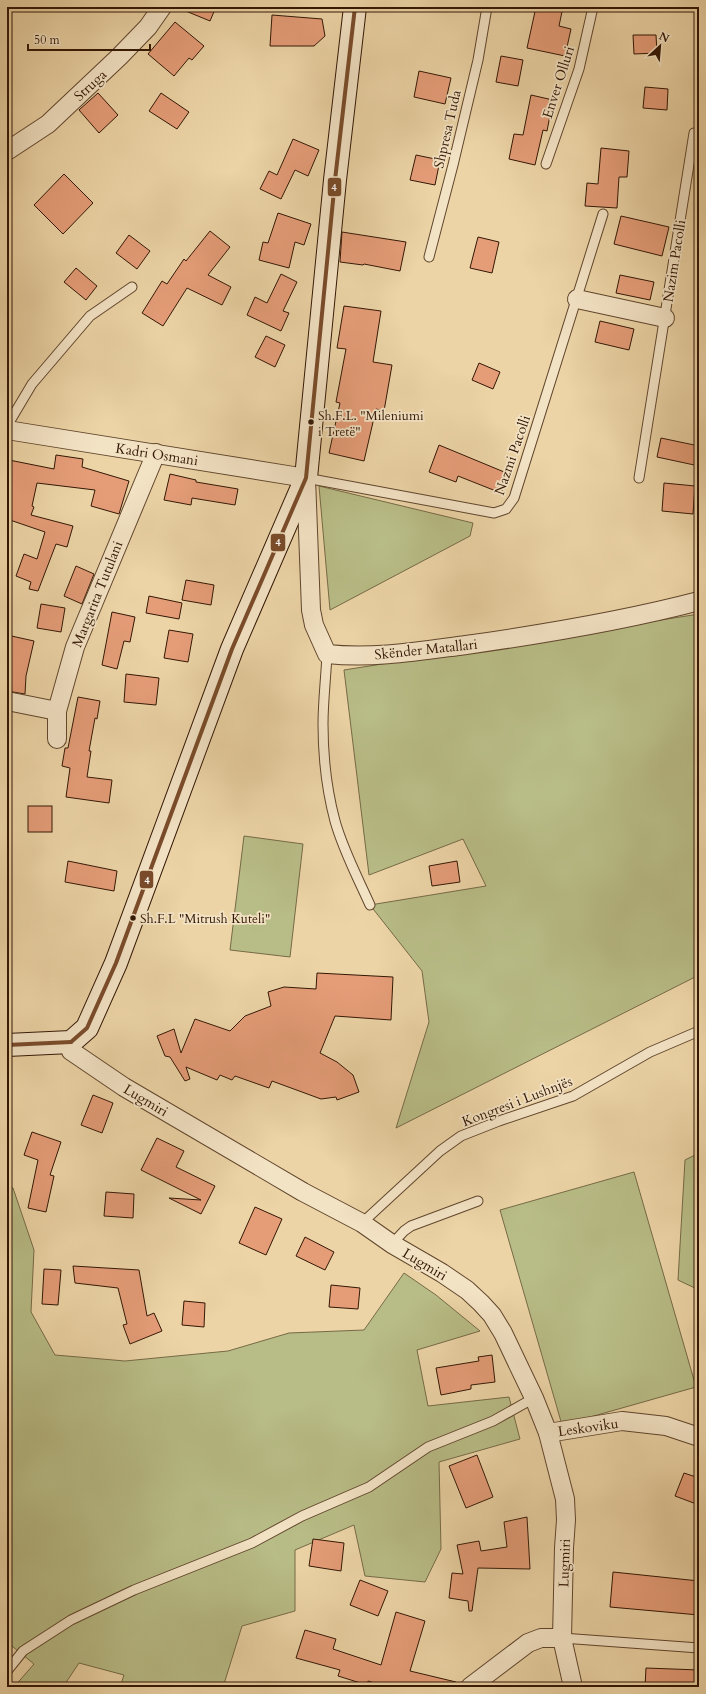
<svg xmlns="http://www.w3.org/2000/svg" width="706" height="1694" font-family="Cardo,serif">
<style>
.green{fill:#b8bc86;stroke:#766a46}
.building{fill:#e59d78;stroke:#331705}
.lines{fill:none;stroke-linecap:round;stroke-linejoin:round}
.lane-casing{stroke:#61462d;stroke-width:11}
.street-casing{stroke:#61462d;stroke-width:20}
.secondary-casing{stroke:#331705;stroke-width:24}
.lane{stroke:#f3e3c5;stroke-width:9}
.street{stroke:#f3e3c5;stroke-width:18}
.secondary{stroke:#f3e3c5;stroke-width:22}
.bus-1-casing{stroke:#f3e3c5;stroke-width:7}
.bus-1{stroke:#7a4b2a;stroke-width:4}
.bus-dot{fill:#331705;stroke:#f3e3c5;stroke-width:1.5}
.labels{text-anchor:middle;stroke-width:3.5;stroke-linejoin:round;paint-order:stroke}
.bus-label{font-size:13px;fill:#331705;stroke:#f3e3c5;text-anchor:start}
.street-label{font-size:14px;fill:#331705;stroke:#f3e3c5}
.line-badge{stroke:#f3e3c5;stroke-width:1.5}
.badge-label{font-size:11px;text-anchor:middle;font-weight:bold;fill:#fff}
</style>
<rect width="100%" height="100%" fill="#ecd4a6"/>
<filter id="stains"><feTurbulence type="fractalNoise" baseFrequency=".005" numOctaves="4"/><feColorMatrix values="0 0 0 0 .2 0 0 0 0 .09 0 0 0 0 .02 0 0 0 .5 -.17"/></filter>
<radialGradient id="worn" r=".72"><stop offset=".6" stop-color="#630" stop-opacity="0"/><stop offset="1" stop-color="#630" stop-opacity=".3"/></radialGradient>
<!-- green -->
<g class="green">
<polygon points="319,486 473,523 470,536 330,610"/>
<polygon points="699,614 699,975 396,1128 429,1022 422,971 370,905 486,886 463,839 369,875 344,670"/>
<polygon points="244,836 303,844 290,957 230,950"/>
<polygon points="699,1153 699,1290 678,1280 685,1160"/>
<polygon points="634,1172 696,1387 562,1425 500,1210"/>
<polygon points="7,1186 13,1188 34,1250 31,1312 55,1355 125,1361 228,1351 289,1333 364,1330 404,1273 436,1295 480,1331 417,1350 428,1406 509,1397 520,1439 439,1462 441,1549 425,1582 365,1576 354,1525 295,1550 295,1611 242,1626 224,1684 167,1687 120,1687 124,1675 79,1663 63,1687 14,1687 34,1664 7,1642"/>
</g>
<!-- building -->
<g class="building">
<polygon points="176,7 216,7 210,21"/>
<polygon points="536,7 563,7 559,26 571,29 565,56 527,48"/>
<polygon points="272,15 322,19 325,36 314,46 270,46"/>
<polygon points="175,22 204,46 192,60 189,58 174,76 148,54"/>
<polygon points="633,35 656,35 657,53 634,54"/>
<polygon points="501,56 523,60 518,86 496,82"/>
<polygon points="419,71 451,78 445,104 414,97"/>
<polygon points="645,87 668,89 667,110 643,108"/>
<polygon points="98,93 118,115 99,133 79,110"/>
<polygon points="161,93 189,112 177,129 149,111"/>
<polygon points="531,95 553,100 547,131 543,130 535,165 509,159 514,134 523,135"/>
<polygon points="293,139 319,150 308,176 295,170 281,199 260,189 269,171 277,175"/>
<polygon points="601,148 629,151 627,177 619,177 617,208 585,206 587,183 598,184"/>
<polygon points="416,155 440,160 435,185 410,180"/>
<polygon points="64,174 93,203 63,234 34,205"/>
<polygon points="278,213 311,224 304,245 295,242 289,268 259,260 263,242 268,243"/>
<polygon points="621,216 669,227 662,256 614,244"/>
<polygon points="210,231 230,247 208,275 231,287 222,305 187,288 163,326 142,313 162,281 167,284 184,259 186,261"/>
<polygon points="342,232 406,242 400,271 364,264 363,265 340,262"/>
<polygon points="129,235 150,251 137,269 116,253"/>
<polygon points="478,237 499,242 492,273 470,268"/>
<polygon points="76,268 97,286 86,300 64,282"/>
<polygon points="281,274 297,282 283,311 289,313 281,331 247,315 255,297 267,303"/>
<polygon points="620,275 654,282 650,300 616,293"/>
<polygon points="344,306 381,311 373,362 392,365 384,411 376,409 364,461 329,453 340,403 336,402 346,349 337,348"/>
<polygon points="600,321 634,329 629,350 595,342"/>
<polygon points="266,336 285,345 275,367 255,357"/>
<polygon points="479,363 500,372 493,389 472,380"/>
<polygon points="661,438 699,446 699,466 657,457"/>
<polygon points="439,445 509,474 501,493 458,476 456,482 429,472"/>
<polygon points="56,455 83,459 82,467 129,481 119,514 91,506 95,490 37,483 32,506 34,507 31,515 73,526 67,547 56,544 38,591 29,589 31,582 16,576 24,554 37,559 45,532 7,519 7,469 9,460 54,469"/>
<polygon points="170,474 196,480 196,482 238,489 235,505 192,498 191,505 164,500"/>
<polygon points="664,483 695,486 693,514 662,511"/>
<polygon points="76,566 94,574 82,604 64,596"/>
<polygon points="186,580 214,585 211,605 182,600"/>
<polygon points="149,596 182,603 179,619 146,613"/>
<polygon points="41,604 65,608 61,632 37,628"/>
<polygon points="112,612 135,617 130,642 124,641 117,669 102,665"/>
<polygon points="169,630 193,634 188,662 164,658"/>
<polygon points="7,635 34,641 26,676 25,694 7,691"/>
<polygon points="126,674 159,678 156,705 124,702"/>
<polygon points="78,697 100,701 97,719 95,718 89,751 91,751 87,777 112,780 109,803 66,797 70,768 62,766 65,748 68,748"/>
<rect x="28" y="806" width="24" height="26"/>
<polygon points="68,861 117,871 114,891 65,882"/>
<polygon points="457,861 460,882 432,886 429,866"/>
<polygon points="317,973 393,977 391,1020 335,1016 320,1053 337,1062 353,1075 359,1092 337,1100 336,1097 321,1099 272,1081 269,1088 235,1076 232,1080 220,1075 217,1080 186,1067 190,1079 185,1081 170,1057 165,1056 157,1036 174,1029 181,1053 195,1019 230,1031 245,1016 271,1006 268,992 284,987 316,989"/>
<polygon points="93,1095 113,1103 102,1133 81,1125"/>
<polygon points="32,1132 61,1142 50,1175 54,1176 46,1212 28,1208 38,1160 24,1155"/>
<polygon points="157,1138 184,1151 176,1167 215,1186 201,1214 169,1198 201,1200 141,1170"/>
<polygon points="106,1192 134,1194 133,1218 104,1216"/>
<polygon points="255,1207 282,1219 266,1255 239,1243"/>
<polygon points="305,1237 334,1252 325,1270 296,1256"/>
<polygon points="73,1266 139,1270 147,1316 154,1313 162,1331 130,1344 123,1325 127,1324 118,1288 75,1283"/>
<polygon points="44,1269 61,1270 58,1305 42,1304"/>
<polygon points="331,1285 360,1288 358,1309 329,1307"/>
<polygon points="184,1301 205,1303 204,1327 182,1325"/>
<polygon points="492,1355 495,1382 471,1385 471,1389 441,1395 436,1368 479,1361 478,1357"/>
<polygon points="477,1455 493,1497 466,1508 449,1466"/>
<polygon points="684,1473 699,1478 699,1505 675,1496"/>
<polygon points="527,1517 530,1569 478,1568 472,1611 469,1611 468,1601 449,1598 452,1573 463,1574 457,1545 479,1541 481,1551 507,1547 504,1522"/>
<polygon points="313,1539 344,1543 341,1571 309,1566"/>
<polygon points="613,1572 699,1581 699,1615 610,1607"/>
<polygon points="360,1580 388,1591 378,1616 350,1605"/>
<polygon points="396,1612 425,1621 410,1671 456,1682 455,1687 387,1687 368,1681 367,1685 338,1676 340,1670 296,1658 305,1630 336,1639 333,1649 381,1665"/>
<polygon points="646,1668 699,1670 699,1687 645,1687"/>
</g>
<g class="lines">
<defs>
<g id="lane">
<polyline points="546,164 579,69 593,7"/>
<polyline points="429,257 453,165 478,60 487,7"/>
<polyline points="7,426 32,384 90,316 132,287"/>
<polyline points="306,478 494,513 506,509 514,498 603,214"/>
<polyline points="639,478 694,133"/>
<path d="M327,654C326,677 323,701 323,724C323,756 327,791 335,821C343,850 358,878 370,905"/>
<polyline points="362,1223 440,1151 461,1136 499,1121 573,1096 650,1052 699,1031"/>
<polyline points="392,1244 404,1231 411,1226 478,1201"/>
<polyline points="562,1638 699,1648"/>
<polyline points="7,1671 23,1651 71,1620 134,1590 252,1543 302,1516 369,1487 428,1447 493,1421 534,1398"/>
</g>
<g id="street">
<polyline points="7,151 48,124 119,57 148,27 162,7"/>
<polyline points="577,299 665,318"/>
<path d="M7,430L306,478L311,610L314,625L327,654C374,659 420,651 466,645C544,634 623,621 699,601"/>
<polyline points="7,701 57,711"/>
<polyline points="57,739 57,711 75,647 156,453"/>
<polyline points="71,1042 71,1051 124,1087 303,1192 362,1223 392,1244 442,1273 467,1290 481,1303 492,1315 503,1333 534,1398 548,1433 565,1499 566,1520 564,1548 562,1638 573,1687"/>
<polyline points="548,1433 622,1421 666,1426 699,1437"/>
<polyline points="470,1687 528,1643 541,1638 562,1638"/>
</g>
<polyline id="secondary" points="7,1045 71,1042 87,1028 116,963 232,649 306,478 335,180 355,7"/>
</defs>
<!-- lane casing -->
<use href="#lane" class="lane-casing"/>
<!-- street casing -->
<use href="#street" class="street-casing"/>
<!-- secondary casing -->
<use href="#secondary" class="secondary-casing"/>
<!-- lane -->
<use href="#lane" class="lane"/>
<!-- street -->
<use href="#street" class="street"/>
<!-- secondary -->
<use href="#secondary" class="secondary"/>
<defs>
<g id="bus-1">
<polyline points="71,1042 87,1028 116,963 232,649 306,478 335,180 355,7"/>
<polyline points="7,1045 71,1042"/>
</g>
</defs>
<!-- bus-1 casing -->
<use href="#bus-1" class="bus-1-casing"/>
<!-- bus-1 -->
<use href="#bus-1" class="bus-1"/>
</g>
<!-- markers -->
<g class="bus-dot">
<circle cx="311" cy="422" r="3.5"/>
<circle cx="133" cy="918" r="3.5"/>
</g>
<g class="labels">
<!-- bus labels -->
<g class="bus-label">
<text x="318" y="420">Sh.F.L. "Mileniumi<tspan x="318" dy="16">i Tretë"</tspan></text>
<text x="140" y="923">Sh.F.L "Mitrush Kuteli"</text>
</g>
<!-- street labels -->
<g class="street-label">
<text transform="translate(558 82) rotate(-72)" y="5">Enver Olluri</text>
<text transform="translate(90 85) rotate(-43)" y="5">Struga</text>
<text transform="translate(447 129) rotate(-77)" y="5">Shpresa Tuda</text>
<text transform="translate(674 261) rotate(-81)" y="5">Nazim Pacolli</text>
<text transform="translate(157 454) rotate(9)" y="5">Kadri Osmani</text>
<text transform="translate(512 455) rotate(-71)" y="5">Nazmi Pacolli</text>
<text transform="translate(97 594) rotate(-68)" y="5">Margarita Tutulani</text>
<text transform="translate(426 649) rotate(-6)" y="5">Skënder Matallari</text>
<text transform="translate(146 1100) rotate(31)" y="5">Lugmiri</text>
<text transform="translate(517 1101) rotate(-21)" y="5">Kongresi i Lushnjës</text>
<text transform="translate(425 1264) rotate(31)" y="5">Lugmiri</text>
<text transform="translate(588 1427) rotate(-8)" y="5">Leskoviku</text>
<text transform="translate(564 1563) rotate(-88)" y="5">Lugmiri</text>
</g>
</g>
<g class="line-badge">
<rect x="327" y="177" width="15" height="20" rx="4" fill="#7a4b2a"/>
<rect x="270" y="533" width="16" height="19" rx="4" fill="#7a4b2a"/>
<rect x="139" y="870" width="15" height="19" rx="4" fill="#7a4b2a"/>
</g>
<g class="badge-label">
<text x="334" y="191">4</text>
<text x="278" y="546">4</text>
<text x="147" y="884">4</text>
</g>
<!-- margin -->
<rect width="706" height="1694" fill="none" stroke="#ecd4a6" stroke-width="24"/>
<rect x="8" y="8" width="690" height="1678" fill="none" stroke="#331705" stroke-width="2"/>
<rect x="12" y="12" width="682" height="1670" fill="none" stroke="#331705"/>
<!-- north arrow -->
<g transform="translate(660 46) rotate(26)" stroke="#f3e3c5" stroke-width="3" paint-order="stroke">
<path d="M0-3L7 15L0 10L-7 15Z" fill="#331705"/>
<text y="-6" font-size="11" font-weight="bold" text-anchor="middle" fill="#331705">N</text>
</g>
<!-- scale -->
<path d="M28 44v6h122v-6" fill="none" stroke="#331705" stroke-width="2"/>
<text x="34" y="44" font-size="12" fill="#331705" stroke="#f3e3c5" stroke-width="3" paint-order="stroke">50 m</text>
<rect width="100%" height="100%" filter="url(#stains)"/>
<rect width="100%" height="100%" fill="url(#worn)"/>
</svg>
